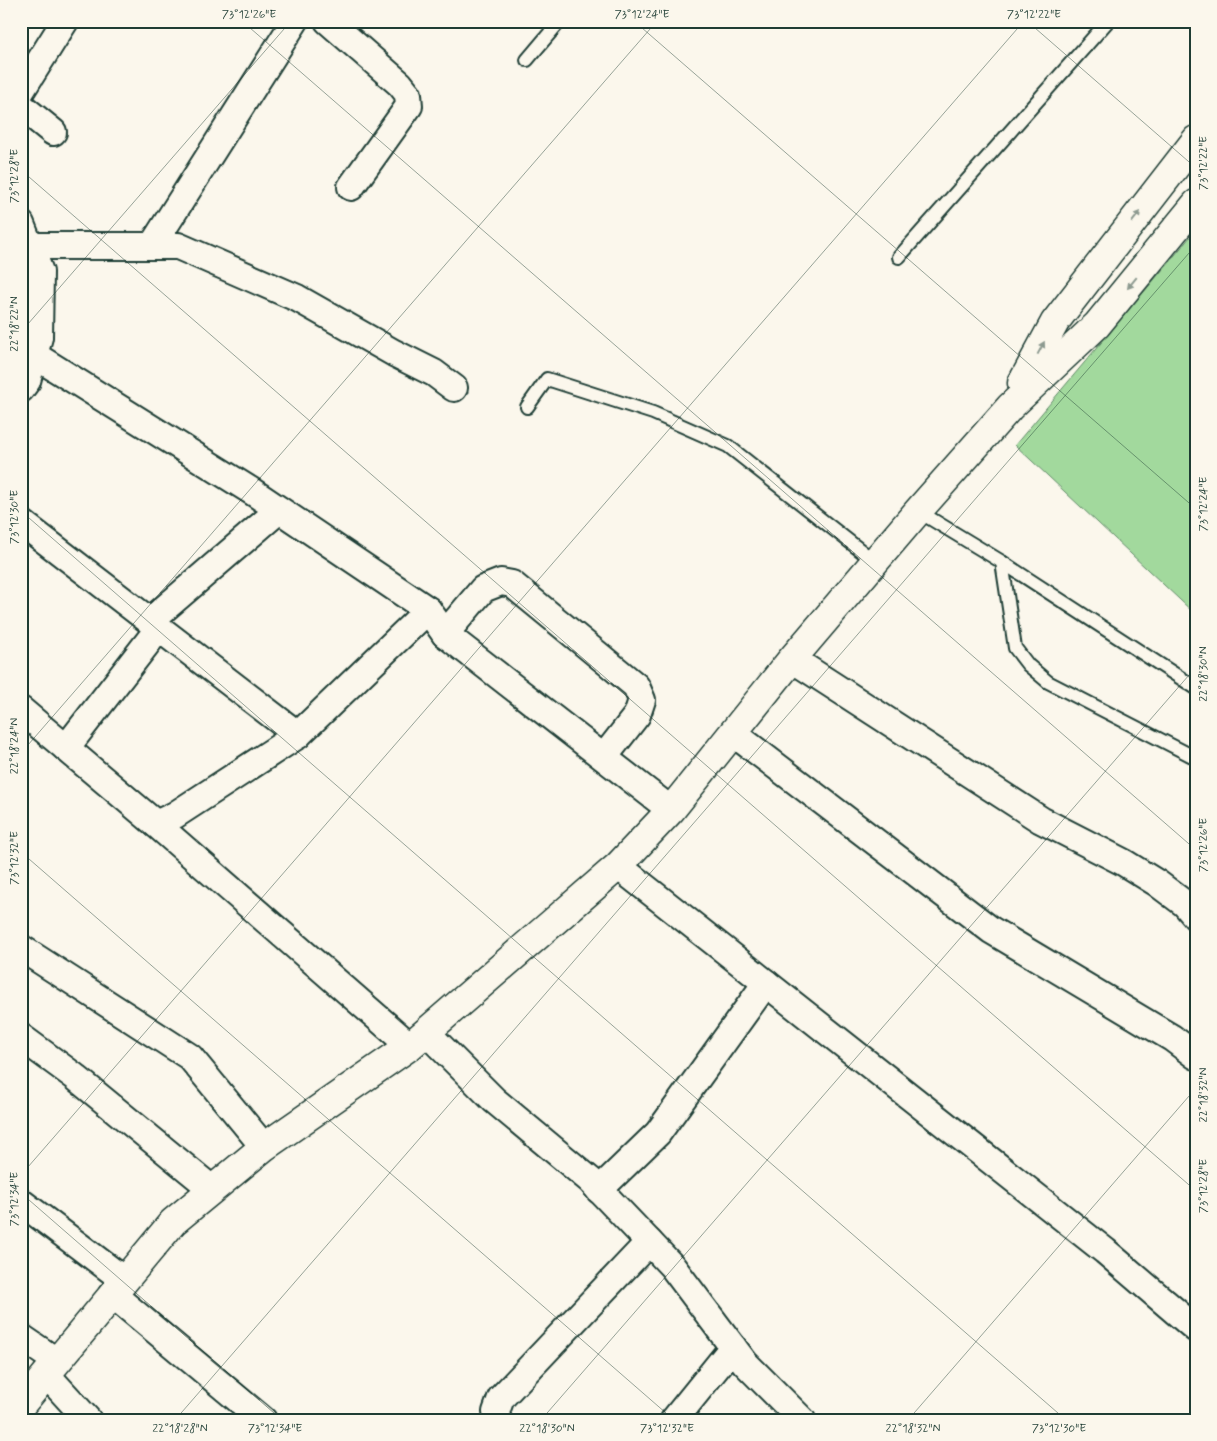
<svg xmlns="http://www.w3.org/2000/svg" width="1217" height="1441" font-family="Mynerve,sans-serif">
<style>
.pitch{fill:#a2d99d;stroke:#608b68}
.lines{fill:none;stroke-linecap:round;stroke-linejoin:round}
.lane-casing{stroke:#1f3d34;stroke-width:16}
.street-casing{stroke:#1f3d34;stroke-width:30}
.secondary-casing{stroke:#1f3d34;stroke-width:31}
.lane{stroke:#fbf7ec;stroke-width:12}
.street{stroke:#fbf7ec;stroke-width:26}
.secondary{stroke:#fbf7ec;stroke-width:28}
.oneway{fill:#8d9a90}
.ticks{fill:none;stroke:#1f3d34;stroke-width:1;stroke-opacity:0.45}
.neatline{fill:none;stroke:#1f3d34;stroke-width:2}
.ticks-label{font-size:12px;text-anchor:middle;fill:#1f3d34}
</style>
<rect width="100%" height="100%" fill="#fbf7ec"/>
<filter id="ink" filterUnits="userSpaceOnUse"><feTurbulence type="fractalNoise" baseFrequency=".02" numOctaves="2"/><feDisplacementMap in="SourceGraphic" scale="10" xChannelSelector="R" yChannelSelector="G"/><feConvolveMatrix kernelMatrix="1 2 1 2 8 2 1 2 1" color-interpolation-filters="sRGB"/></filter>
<g filter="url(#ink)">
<!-- pitch -->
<polygon class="pitch" points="1196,230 1196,615 1015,445"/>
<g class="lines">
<defs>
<g id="lane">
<polyline points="527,60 560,21"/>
<polyline points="899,257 1108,21"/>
<polyline points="527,407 547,379 653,413 728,446 874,561"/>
<polyline points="918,511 1002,562 1196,688"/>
<polyline points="1002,562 1015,648 1028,665 1048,682 1196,758"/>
</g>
<g id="street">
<polyline points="328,21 400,84 408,94 409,106 351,187"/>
<polyline points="21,91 65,21"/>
<polyline points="21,106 53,132"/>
<polyline points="21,224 40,272 39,337 27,381 21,389"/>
<polyline points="30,246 178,246 297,298 394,353 434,373 454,388"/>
<polyline points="152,246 295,21"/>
<polyline points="34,355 253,492 428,610 445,634 671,810"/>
<polyline points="21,522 298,735"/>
<polyline points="150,621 279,510"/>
<polyline points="445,634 483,589 501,582 512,584 636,686 642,700 637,715 604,757"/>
<polyline points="792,659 1041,820 1123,862 1157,883 1185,904 1196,917"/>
<polyline points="21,710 156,824 410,1046"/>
<polyline points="733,733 991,930 1172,1038 1196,1056"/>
<polyline points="66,748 159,628"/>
<polyline points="156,824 175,815 298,735 428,610"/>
<polyline points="618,866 1105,1251 1196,1329"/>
<polyline points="21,948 190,1057 264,1147"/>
<polyline points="426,1032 494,1100 590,1180 672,1266 745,1363 802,1420"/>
<polyline points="21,1037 74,1076 212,1189"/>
<polyline points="599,1190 658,1133 766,983"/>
<polyline points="21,1202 124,1280"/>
<polyline points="112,1294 263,1420"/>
<polyline points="21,1337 56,1361"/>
<polyline points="46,1374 88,1420"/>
<polyline points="498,1420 496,1412 501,1398 649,1242"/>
<polyline points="674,1420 733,1347"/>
</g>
<g id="secondary">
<polyline points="1022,383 1055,322 1196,140"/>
<polyline points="21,1405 173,1222 264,1147 410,1046 618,866 671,810 792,659 918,511 1010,407 1097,325 1196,204"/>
</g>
</defs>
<!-- lane casing -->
<use href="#lane" class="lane-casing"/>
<!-- street casing -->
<use href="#street" class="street-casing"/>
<!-- secondary casing -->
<use href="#secondary" class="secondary-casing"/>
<!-- lane -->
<use href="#lane" class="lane"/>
<!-- street -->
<use href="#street" class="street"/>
<!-- secondary -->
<use href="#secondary" class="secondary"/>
</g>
<!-- one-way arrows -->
<defs><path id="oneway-solid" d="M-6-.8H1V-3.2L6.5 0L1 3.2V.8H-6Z" transform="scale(1.25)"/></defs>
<g class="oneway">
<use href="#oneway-solid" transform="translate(1136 217) rotate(-52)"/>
<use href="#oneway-solid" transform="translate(1132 283) rotate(129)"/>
<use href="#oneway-solid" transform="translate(1041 348) rotate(-62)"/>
</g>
</g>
<!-- ticks -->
<path class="ticks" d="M242,21L1196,850M634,21L1196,509M1027,21L1196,168M21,170L1196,1191M21,332L291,21M21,511L1066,1420M21,753L657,21M21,852L674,1420M21,1175L1024,21M21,1193L282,1420M175,1420L1196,245M541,1420L1196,667M908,1420L1196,1088"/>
<!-- margin -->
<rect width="1217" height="1441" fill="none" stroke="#fbf7ec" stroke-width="55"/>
<rect x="28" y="28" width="1162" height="1386" class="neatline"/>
<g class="ticks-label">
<text x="249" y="18">73°12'26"E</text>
<text x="642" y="18">73°12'24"E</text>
<text x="1034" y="18">73°12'22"E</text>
<text transform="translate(1203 163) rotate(-90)" y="4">73°12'22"E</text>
<text transform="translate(14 176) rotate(-90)" y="4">73°12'28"E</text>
<text transform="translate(14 324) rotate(-90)" y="4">22°18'22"N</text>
<text transform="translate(1203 504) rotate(-90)" y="4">73°12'24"E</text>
<text transform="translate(14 517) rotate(-90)" y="4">73°12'30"E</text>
<text transform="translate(1203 674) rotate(-90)" y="4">22°18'30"N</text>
<text transform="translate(14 746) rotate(-90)" y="4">22°18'24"N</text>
<text transform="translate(1203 845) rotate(-90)" y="4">73°12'26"E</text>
<text transform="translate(14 858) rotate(-90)" y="4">73°12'32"E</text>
<text transform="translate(1203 1095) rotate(-90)" y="4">22°18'32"N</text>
<text transform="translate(1203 1186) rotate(-90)" y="4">73°12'28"E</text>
<text transform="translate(14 1199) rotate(-90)" y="4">73°12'34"E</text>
<text x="180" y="1432">22°18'28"N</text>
<text x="275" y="1432">73°12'34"E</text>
<text x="547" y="1432">22°18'30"N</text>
<text x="667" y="1432">73°12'32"E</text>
<text x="913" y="1432">22°18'32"N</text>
<text x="1059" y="1432">73°12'30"E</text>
</g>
</svg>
